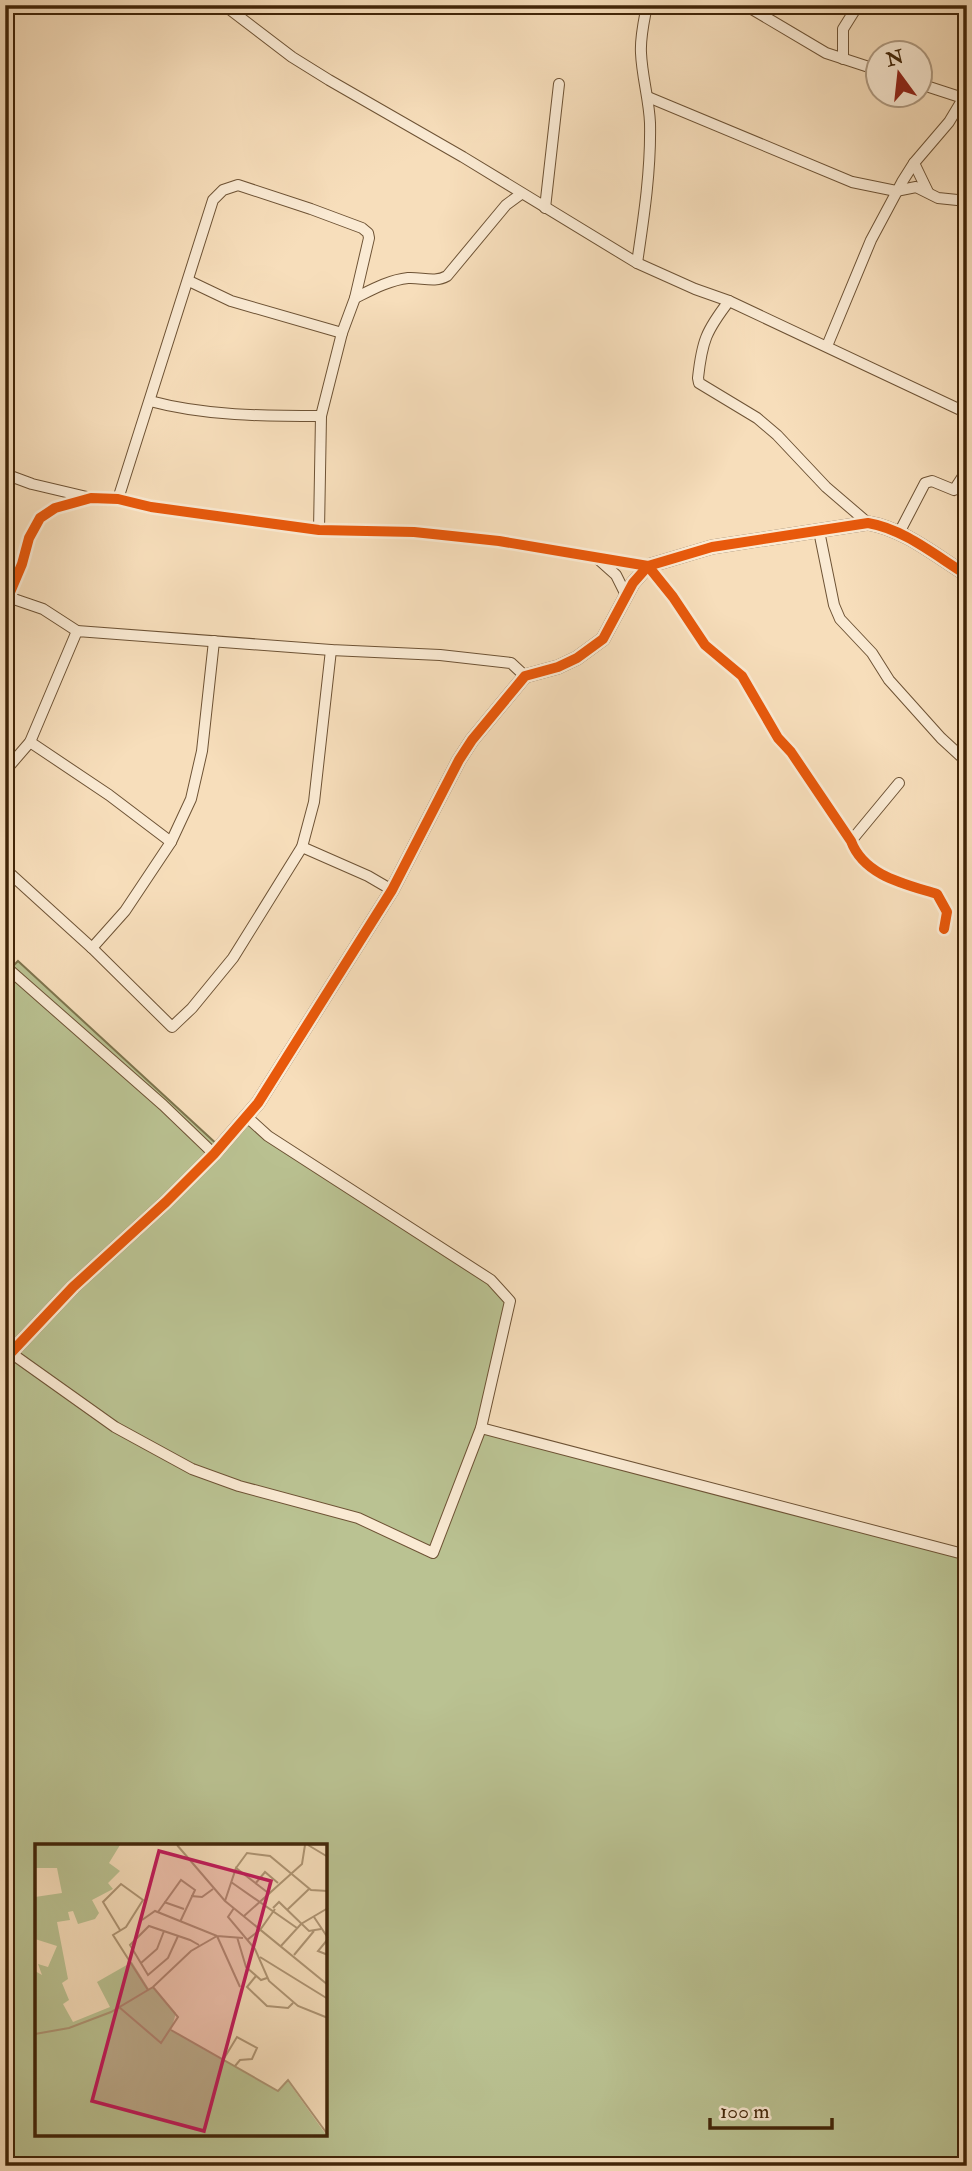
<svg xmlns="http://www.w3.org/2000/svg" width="972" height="2171" font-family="'IM FELL Double Pica',serif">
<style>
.grass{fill:#bac292;stroke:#7e744d;stroke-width:2;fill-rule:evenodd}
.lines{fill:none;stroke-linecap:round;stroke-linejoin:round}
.minor-casing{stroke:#6e5335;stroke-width:12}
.tertiary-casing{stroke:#6e5335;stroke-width:15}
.minor{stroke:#faead3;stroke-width:10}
.tertiary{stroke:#faead3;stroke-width:12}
.cycleway-casing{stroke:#faead3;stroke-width:15}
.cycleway{stroke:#e8590c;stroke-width:10}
.inset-road{fill:none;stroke:#ae9473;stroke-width:2}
.view{fill:#c2185b;fill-opacity:0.15;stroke:#c2185b;stroke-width:3.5}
.inset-edge{fill:none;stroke:#412508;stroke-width:3.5}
</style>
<rect width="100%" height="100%" fill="#f7debb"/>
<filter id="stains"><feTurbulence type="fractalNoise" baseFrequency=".00286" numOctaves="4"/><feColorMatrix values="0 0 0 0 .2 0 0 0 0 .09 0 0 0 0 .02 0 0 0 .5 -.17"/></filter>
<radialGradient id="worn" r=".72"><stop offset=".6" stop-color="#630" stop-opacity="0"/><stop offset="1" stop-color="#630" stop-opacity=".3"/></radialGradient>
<!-- grass -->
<path class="grass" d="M18,961L220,1147L247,1117L491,1280L510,1301L482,1427L967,1555V2166H5V974ZM37,1846H326V2134H37Z"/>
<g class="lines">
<defs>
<g id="minor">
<polyline points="224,5 292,57 329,80 463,157 637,263 695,289 729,301 967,413"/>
<polyline points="745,5 826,53 878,70"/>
<polyline points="843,59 843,29 858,5"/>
<polyline points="920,84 963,98"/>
<polyline points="648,97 852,182 896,191 916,187 938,198 967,201"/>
<polyline points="914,163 928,192"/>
<polyline points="545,208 559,84"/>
<path d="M637,263C644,216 651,170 650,123C649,99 642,77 641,53C640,37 644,21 647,5"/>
<polyline points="189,281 231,301 342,333"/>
<path d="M355,298C371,290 389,280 408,278C421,277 435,283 447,276L506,205L521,194"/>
<path d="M729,301C706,331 702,341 698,378L699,383L757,418L777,435L826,487L868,523"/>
<polyline points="827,346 871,240 902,182 914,163 949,122 967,92"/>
<path d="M150,401C205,416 264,416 321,416"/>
<polyline points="5,474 32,484 87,497"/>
<polyline points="118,499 213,200 223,190 238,185 311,209 362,228 368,233 369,238 355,298 342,333 321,416 319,530"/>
<polyline points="819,531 834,605 840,619 872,653 889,680 941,738 967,762"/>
<polyline points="899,533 925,483 932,481 954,490 967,470"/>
<polyline points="597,558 616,575 626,595"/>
<polyline points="5,596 43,609 77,631"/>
<path d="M8,597L22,564L29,538L40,518L55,508L91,498L118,499L151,507L319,530L414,532L499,541L648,566L673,597L705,645L742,676L778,738L791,752L851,841C864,876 905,884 937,894L947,912L944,929"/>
<polyline points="30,742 109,795 171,842"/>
<polyline points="5,771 30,742 77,631 331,650 440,655 511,663 525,676"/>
<polyline points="851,841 899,783"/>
<polyline points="302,847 368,876 392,890"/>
<polyline points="5,869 92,948 172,1027 192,1008 233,958 302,847 314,802 331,650"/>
<polyline points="92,948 125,911 171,842 191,799 202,751 214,641"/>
<polyline points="5,966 163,1105 214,1154"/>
<polyline points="11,1353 115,1427 192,1469 239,1486 358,1518 433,1553 481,1428 510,1301 491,1280 268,1136 247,1117"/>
<polyline points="481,1428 967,1555"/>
</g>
<path id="tertiary" d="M5,1359L73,1287L166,1202L214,1154L258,1103L392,890L459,760L472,740L525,676L558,667L577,658L603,639L633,583L648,566L712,547L868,523C904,529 936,556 967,575"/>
</defs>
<!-- minor casing -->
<use href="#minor" class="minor-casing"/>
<!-- tertiary casing -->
<use href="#tertiary" class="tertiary-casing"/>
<!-- minor -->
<use href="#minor" class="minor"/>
<!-- tertiary -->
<use href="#tertiary" class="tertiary"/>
<defs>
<g id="cycleway">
<path d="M8,597L22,564L29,538L40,518L55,508L91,498L118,499L151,507L319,530L414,532L499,541L648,566L673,597L705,645L742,676L778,738L791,752L851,841C864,876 905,884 937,894L947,912L944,929"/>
<path d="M5,1359L73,1287L166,1202L214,1154L258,1103L392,890L459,760L472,740L525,676L558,667L577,658L603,639L633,583L648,566L712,547L868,523C904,529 936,556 967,575"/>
</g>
</defs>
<!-- cycleway casing -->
<use href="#cycleway" class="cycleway-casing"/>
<!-- cycleway -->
<use href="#cycleway" class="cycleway"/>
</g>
<!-- overview -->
<g transform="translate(35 1844)">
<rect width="292" height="292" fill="#f7debb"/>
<path d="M0,1H85L74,19L85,27L73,39L78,45L57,56L64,69L60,75L43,80L38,67L33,68L35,76L22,78L33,135L27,139L34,156L28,160L38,178L75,163L62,138L97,118L114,145L118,143L141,169L136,186L242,247L252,236L292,292H0V127L7,131L3,120L13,123L22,102L0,95V53L27,49L22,24H0Z" fill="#bac292"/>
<path class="inset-road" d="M142,1L190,57L293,141M273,1L293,13M201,24L212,9L235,12L276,46L293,47M196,38L262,84M220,40L230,28L243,39M156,52L167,53L178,45M190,57L201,24L232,48M129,58L149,65M199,64L193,73L220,105L234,137L263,162L293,174M238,64L244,58L274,87L286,85M252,66L274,45M123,68L146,36L160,46L145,78M209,72L267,20L270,1M279,73L293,94M107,76L120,67L182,92L208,94M85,86L68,58L86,40L108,56L91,83L78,91L113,146M143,92L133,114L113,131L95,101L114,82L155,96L164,101M182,92L205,143M202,93L211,123L226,136L232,134M293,95L283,107L293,111M212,96L225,86L240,65M245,103L266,80L293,64M259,111L279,87M225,113L293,155M106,119L122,105L129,87M221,132L212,143L232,162L253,164L258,159M84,163L126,199L143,173L118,143M136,186L243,247L253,236L293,291M0,190L34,184L76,168L118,143L156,107L182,92M188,216L202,193L222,204L217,215L205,216L200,222"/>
<path class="view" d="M124,7L236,37L169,287L57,257Z"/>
<rect width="292" height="292" class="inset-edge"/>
</g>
<!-- margin -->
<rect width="972" height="2171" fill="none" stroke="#f7debb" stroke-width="28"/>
<rect x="7" y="7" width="958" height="2157" fill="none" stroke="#412508" stroke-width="3.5"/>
<rect x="14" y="14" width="944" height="2143" fill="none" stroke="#412508" stroke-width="2"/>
<!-- north arrow -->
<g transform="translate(899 74) rotate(345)"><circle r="33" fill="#faead3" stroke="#b09b82" stroke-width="2"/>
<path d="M0-5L12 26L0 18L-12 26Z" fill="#8f2418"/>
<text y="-10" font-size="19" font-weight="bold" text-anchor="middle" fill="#412508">N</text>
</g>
<!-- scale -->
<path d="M710 2118v10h122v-10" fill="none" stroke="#412508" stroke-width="3.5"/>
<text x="720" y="2118" font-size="21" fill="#412508" stroke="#faead3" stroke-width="5" paint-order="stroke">100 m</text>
<rect width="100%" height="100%" filter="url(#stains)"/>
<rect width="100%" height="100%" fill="url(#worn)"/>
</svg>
